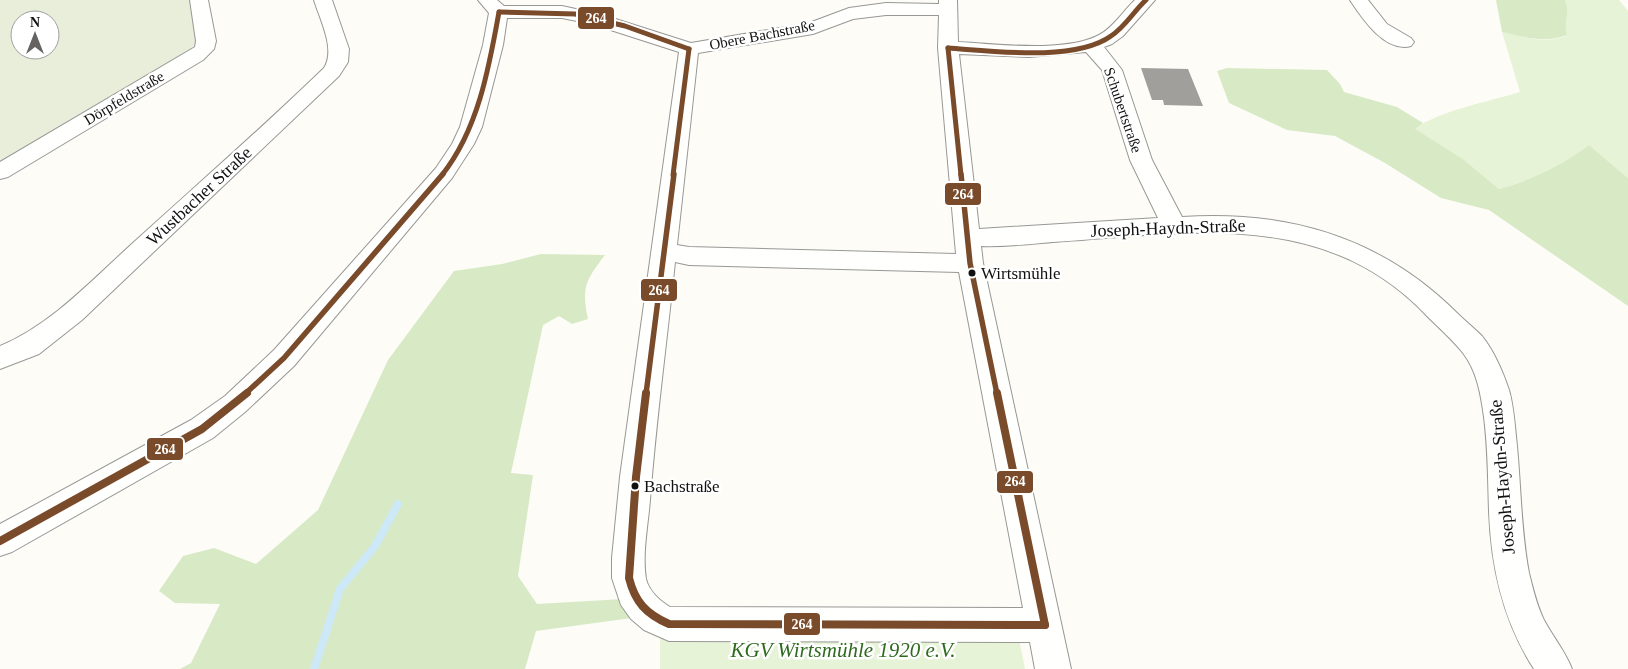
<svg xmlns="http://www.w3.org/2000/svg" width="1628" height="669" font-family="'Times New Roman',serif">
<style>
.green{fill:#e7f3d7}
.forest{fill:#d8eac5}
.cemetery{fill:#e9eedb;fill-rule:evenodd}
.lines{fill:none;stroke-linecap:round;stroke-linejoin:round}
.stream{stroke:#cde8f7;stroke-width:8}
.building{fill:#a19f9c}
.minor-casing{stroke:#979795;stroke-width:2}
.minor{fill:#fffffe;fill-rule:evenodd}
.bus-1-far2-casing{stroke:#fff;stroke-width:8}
.bus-1-far1-casing{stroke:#fff;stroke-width:9}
.bus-1-casing{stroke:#fff;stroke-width:11}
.bus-1-far2{stroke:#7a4b2a;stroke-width:5}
.bus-1-far1{stroke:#7a4b2a;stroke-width:5.5}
.bus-1{stroke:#7a4b2a;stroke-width:8}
.bus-dot{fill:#111;stroke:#fff;stroke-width:2}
.labels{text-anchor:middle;stroke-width:5;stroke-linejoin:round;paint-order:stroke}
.far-street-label{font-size:15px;fill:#111;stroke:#fff}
.bus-label{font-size:17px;fill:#111;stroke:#fff;text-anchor:start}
.street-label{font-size:18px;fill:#111;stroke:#fff}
.near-park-label{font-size:21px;font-style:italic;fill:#2f6b1f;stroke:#fff}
.line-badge{stroke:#fff;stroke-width:2}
.badge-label{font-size:14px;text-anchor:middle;font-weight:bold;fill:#fff}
</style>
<rect width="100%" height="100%" fill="#fdfcf7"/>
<!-- green -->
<g class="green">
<path d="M1565,0H1619L1628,11V178L1589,145C1562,167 1532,180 1499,189L1463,159L1414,129C1442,110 1487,102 1520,92L1502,32C1524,37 1544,44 1566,36C1563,24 1571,12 1565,0Z"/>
<polygon points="660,634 1019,639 1025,669 660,669"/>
</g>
<!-- forest -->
<g class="forest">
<path d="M1496,0H1565C1571,12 1563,23 1567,35C1544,44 1524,37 1502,32Z"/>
<path d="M1227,68L1327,70L1340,84L1344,92L1397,107L1423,123L1415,129L1463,159L1499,189C1532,180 1561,166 1589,145L1628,178V306L1489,210L1441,198L1385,163L1335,136L1287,130L1229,103L1217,71Z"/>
<path d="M541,254L605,255C586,280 581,287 588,319L572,324L559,316L543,325L511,473L533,475L518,576L537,604L623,599L632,618L536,631L525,669H180L191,663L220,604L175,603L159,591L183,556L214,548L256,564L318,510L388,360L454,271L502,264Z"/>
</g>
<!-- cemetery -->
<path class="cemetery" d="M0,0H191L198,41L181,60L0,165ZM20,20H50V50H20Z"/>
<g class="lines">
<!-- stream -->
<polyline class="stream" points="314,669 340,589 375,546 398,504"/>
</g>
<!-- building -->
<polygon class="building" points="1141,68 1188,69 1203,106 1164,105 1163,100 1152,100"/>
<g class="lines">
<defs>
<g id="minor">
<polygon points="190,0 208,0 216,41 214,49 203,60 8,177 0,179 0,162 195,47 196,41"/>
<path d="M314,0H332L349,49L348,62L339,76L82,320L39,354L0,369V346C51,325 93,279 134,242C197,185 262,128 324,68C336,49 320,20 314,0Z"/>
<path d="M478,0H497L504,6H562L603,15L691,43L809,23L849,8L886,3L939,4V0H957L958,42C995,44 1066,53 1099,35C1114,27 1123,11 1135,0H1155L1123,36L1112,44L1104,47L1122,70L1152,160L1182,217C1287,210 1381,237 1457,313C1465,321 1474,328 1482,336C1494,351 1503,372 1509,390C1514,407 1515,428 1517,446C1521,488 1521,531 1529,573C1533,589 1537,606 1544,620C1553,637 1565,651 1572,669H1534C1503,621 1491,568 1489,511C1488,480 1488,448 1484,417C1481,395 1477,371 1463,353C1453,340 1439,328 1427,316C1324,207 1187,233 1053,242C1030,244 1005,247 981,246L983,263L1071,669H1035L1030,642L669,641L644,630L631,619L621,605L612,578V558L620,477L679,52L592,24L562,18H507L503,45L482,127L474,144L452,178L294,366L245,412L213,438L12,552L0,556V524L191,420L225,396L274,350L436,168L452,144L460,127L483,45L489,13ZM886,15H939L938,48L956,254L689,247L677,245L698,53L813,34L853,19ZM1086,52L1102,70L1130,160L1158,218L979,229L959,54L1029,57ZM675,262L689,265L959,272L1023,608L670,607C660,601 649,591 646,579C642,554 648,525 650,500C656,420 667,341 675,262Z"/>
<path d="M1350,0H1368L1387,24L1411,38L1414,42L1411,46C1385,53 1362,18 1350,0Z"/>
</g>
</defs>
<!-- minor casing -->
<use href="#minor" class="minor-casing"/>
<!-- minor -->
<use href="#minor" class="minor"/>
<defs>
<g id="bus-1-far2">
<polyline points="499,12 575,14 625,26 689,49"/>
<polyline points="948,48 961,175"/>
<path d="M948,48C992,51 1075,62 1111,36C1125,27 1134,11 1146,0"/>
<path d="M442,175C478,130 489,68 499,12"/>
<polyline points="673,175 689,49"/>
</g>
<g id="bus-1-far1">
<polyline points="961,174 970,263 997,394"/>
<polyline points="245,394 284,358 443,174"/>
<polyline points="646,394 674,174"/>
</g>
<g id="bus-1">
<path d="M646,393L636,477L629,578C635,602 646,614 669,624L1045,625"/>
<polyline points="997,393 1045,625"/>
<polyline points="0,541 202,429 247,393"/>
</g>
</defs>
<!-- bus-1-far2 casing -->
<use href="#bus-1-far2" class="bus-1-far2-casing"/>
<!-- bus-1-far1 casing -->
<use href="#bus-1-far1" class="bus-1-far1-casing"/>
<!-- bus-1 casing -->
<use href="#bus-1" class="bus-1-casing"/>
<!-- bus-1-far2 -->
<use href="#bus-1-far2" class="bus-1-far2"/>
<!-- bus-1-far1 -->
<use href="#bus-1-far1" class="bus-1-far1"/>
<!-- bus-1 -->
<use href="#bus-1" class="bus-1"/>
</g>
<!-- markers -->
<g class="bus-dot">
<circle cx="972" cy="273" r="4.5"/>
<circle cx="635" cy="486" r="4.5"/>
</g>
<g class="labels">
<!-- far-street labels -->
<g class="far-street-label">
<text transform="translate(762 35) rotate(-11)" y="5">Obere Bachstraße</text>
<text transform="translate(124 98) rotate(-31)" y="5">Dörpfeldstraße</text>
<text transform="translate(1123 110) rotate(71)" y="5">Schubertstraße</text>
</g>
<!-- bus labels -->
<g class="bus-label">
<text x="981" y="279">Wirtsmühle</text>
<text x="644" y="492">Bachstraße</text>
</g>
<!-- street labels -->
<g class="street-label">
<text transform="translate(199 196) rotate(-43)" y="6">Wustbacher Straße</text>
<text transform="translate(1168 228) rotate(-2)" y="6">Joseph-Haydn-Straße</text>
<text transform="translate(1502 477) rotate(-95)" y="6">Joseph-Haydn-Straße</text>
</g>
<!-- near-park labels -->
<g class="near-park-label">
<text x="843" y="657">KGV Wirtsmühle 1920 e.V.</text>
</g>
</g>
<g class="line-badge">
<rect x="577" y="6" width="38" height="24" rx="5" fill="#7a4b2a"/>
<rect x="944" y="182" width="38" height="24" rx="5" fill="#7a4b2a"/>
<rect x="640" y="278" width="38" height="24" rx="5" fill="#7a4b2a"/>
<rect x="146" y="437" width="38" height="24" rx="5" fill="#7a4b2a"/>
<rect x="996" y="470" width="38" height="24" rx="5" fill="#7a4b2a"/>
<rect x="783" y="612" width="38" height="24" rx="5" fill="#7a4b2a"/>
</g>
<g class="badge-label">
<text x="596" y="23">264</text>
<text x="963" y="199">264</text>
<text x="659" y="295">264</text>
<text x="165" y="454">264</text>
<text x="1015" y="486">264</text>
<text x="802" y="629">264</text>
</g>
<!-- north arrow -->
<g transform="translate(35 35)"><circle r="24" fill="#ffffff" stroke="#a0a0a0"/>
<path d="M0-4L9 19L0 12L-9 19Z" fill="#646362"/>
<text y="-8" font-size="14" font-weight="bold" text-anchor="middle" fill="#111111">N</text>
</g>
</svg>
